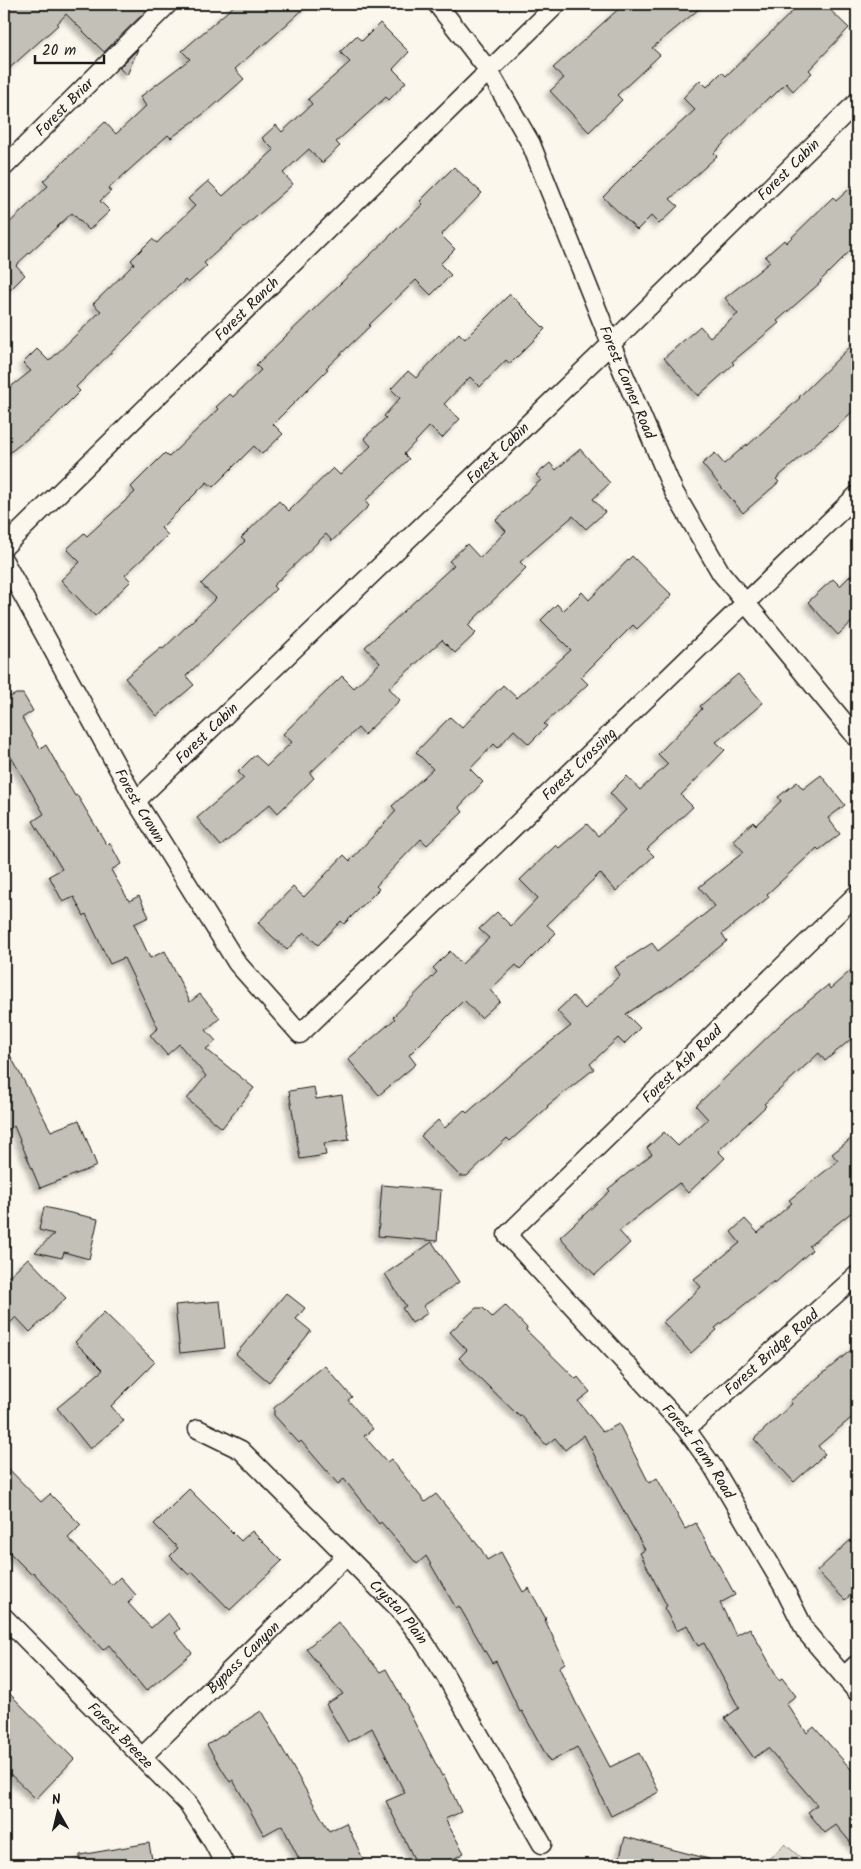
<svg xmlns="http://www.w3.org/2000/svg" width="861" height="1869" font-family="Kalam,sans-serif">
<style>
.green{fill:#dad7ce;stroke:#7b7a75}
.building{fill:#c3c0b8;stroke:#1c1c1c;filter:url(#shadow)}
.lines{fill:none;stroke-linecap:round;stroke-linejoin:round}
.minor-casing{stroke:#1c1c1c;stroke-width:21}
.minor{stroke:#fbf7ec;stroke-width:18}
.labels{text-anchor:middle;stroke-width:5;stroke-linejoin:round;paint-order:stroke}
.street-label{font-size:15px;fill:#1c1c1c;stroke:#fbf7ec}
</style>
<defs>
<filter id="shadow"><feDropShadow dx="-4.5" dy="4.5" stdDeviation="2.5" flood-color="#0004"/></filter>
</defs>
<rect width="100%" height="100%" fill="#fbf7ec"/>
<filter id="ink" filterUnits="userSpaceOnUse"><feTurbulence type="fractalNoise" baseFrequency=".02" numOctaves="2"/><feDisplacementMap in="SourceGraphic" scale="10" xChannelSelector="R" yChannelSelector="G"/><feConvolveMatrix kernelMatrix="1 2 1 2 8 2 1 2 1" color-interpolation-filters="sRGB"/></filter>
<g filter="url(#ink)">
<!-- green -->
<polygon class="green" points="785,1844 809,1865 762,1865"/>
<!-- building -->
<g class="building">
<polygon points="4,4 153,4 104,52 66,14 57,24 58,25 4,73"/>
<polygon points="236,4 309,4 263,46 262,45 235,69 244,79 210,109 171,138 168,135 108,189 111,191 100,201 110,211 89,230 72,213 16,265 25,275 4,296 4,228 48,186 43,181 105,122 116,134 146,106 140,97 190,59 182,51"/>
<polygon points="624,4 705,4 652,48 660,55 617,95 622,100 589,132 550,91 564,78 553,68"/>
<polygon points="800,4 824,4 849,28 809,70 812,73 793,91 786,83 771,98 770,96 714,153 717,156 670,199 678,206 659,224 651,216 637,230 603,197 649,151 695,110 683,98 700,80 707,87 722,72 726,76"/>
<polygon points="380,23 409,52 393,69 406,82 389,100 386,97 336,142 340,146 322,163 309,149 283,173 293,184 204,263 207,266 188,283 185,280 76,387 80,391 50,421 4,457 4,392 31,371 23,363 37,349 49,361 101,311 93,304 134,264 131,260 152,239 157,243 195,206 188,199 208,181 223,196 274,150 262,138 276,125 282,132 312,104 308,99 350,62 340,52 356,36 362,41"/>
<polygon points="138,49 127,75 119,68"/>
<polygon points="454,167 482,193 441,235 455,249 440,264 451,275 431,295 416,280 369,325 370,326 326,368 328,369 273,424 283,434 262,454 254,446 213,487 207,482 161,528 168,535 125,575 131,581 95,616 61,580 80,562 67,549 84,533 87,536 135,492 131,487 165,453 169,457 218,409 216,407 230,394 233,397 261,370 256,365 423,204 420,201"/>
<polygon points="857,182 857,244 820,281 821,282 777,321 779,323 732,362 734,364 698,396 664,358 700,326 710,337 738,314 725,298 770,262 765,257 784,240 786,243 833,197 836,201"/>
<polygon points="510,294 545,329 510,364 506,360 480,387 470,377 444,404 460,419 442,438 430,426 404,454 409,459 365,501 369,506 332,541 326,534 273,586 276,589 186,676 194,685 157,716 125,678 161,648 163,649 216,598 201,584 245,541 241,538 279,501 289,511 333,468 340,475 371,446 364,438 386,418 384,416 400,398 391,389 408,371 416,378 459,333 465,339"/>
<polygon points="857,340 857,407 832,431 831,430 776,479 779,482 743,513 702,464 715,453 724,464 747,444 747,446 800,398 799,397"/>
<polygon points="580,449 610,483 593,499 605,512 586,529 573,516 520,562 526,568 468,625 476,633 455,653 442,640 389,688 400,700 364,735 358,728 310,773 314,778 278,813 270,804 221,846 197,818 244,778 238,772 255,755 267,766 292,742 283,734 342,676 354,688 380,663 365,647 454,565 449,561 467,544 480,558 506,531 496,520 541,480 536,475 550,463 556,470"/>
<polygon points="632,556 672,595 637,629 633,625 581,677 588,684 544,724 547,726 529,744 514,730 498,748 494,744 470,769 483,782 459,807 463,812 427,845 421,839 376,886 379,889 344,924 341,921 318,945 304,932 287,950 258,923 293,887 304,897 344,855 350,861 396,811 392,806 433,769 416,752 450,717 462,728 503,685 517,698 571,650 541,620 557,604 563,611 582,592 589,600"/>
<polygon points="857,569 857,617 838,635 808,602 833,579 840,586"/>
<polygon points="738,674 763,703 716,742 725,750 681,795 693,807 647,849 654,856 616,891 600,873 547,925 556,933 520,969 516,965 490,990 500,1001 481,1018 464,1000 409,1055 416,1064 379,1095 348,1059 395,1019 393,1017 437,972 433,968 450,951 462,964 489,938 479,929 497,912 511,926 538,898 520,880 556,845 559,848 587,824 598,836 626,810 610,793 627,776 640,790 668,764 658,754 702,709 700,706"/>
<polygon points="4,686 10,697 16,694 23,694 33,711 22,718 40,749 46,745 75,796 77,795 107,845 110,843 121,864 111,870 129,901 139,896 149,917 134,924 150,958 165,951 190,1002 200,994 220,1018 206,1030 216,1041 206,1049 254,1088 222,1128 187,1099 206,1076 179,1044 167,1055 150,1035 158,1028 124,958 110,964 86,914 84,916 74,897 63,902 49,876 62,869 33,821 44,814 10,755 4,758"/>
<polygon points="821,775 845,805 828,818 840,834 819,850 817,848 767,894 769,897 722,934 727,941 671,985 626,1014 640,1028 624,1044 618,1038 590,1064 594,1069 547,1106 548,1107 510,1141 507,1138 467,1176 460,1176 421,1136 438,1120 445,1128 464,1110 467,1113 526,1061 571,1026 557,1011 573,996 585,1009 620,975 615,967 652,943 658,951 715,906 699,887 744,852 733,840 753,822 756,825 781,801 778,797 797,782 803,789"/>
<polygon points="857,965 857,1034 825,1061 819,1053 764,1104 766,1106 718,1151 725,1158 688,1193 679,1183 619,1231 630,1243 595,1275 560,1237 610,1191 608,1189 652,1154 647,1148 664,1132 678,1146 708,1119 696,1106 782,1023 828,985 830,989"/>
<polygon points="4,1044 51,1131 79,1120 97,1166 40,1188 14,1126 4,1132"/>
<polygon points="314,1087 316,1099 342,1095 349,1140 324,1143 326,1155 300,1159 289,1091"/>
<polygon points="857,1134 857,1208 809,1246 812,1250 775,1283 774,1281 715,1328 717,1330 691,1353 663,1322 701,1287 694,1279 740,1243 731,1232 745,1219 758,1233 792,1203 789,1200 838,1161 832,1154"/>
<polygon points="382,1185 441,1190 437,1241 378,1236"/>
<polygon points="44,1207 98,1219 89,1259 64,1252 62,1258 35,1252 54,1234 39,1230"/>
<polygon points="432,1242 459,1282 423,1306 428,1313 412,1323 402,1308 406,1306 385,1274"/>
<polygon points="28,1258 66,1298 30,1332 16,1317 4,1329 4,1281"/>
<polygon points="286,1293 305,1308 296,1319 311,1331 269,1382 236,1354"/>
<polygon points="220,1301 225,1348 180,1353 175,1305"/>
<polygon points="505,1305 527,1328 526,1330 576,1379 578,1377 590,1392 578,1401 603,1432 619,1424 649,1483 657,1478 685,1529 696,1523 735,1595 720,1603 736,1635 750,1628 779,1680 782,1678 796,1696 786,1703 807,1733 814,1727 857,1776 857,1850 836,1825 825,1833 808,1812 817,1805 768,1748 754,1758 725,1718 739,1708 704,1643 698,1646 687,1625 677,1631 664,1608 667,1606 640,1553 645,1550 608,1482 584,1435 565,1450 555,1438 546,1445 521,1415 520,1417 459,1358 467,1350 450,1332 476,1308 483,1308 492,1317"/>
<polygon points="104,1312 155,1362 111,1406 124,1421 90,1449 57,1408 103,1370 75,1342"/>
<polygon points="857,1345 857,1413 818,1446 825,1454 794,1482 754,1439 792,1404 790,1401"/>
<polygon points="324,1365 352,1397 348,1400 373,1429 364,1436 387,1462 391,1459 425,1502 436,1494 481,1549 487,1560 501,1552 523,1592 529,1588 546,1619 545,1620 565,1663 559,1667 576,1703 610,1767 639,1753 659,1792 611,1816 577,1747 550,1762 522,1711 520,1712 496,1661 492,1663 459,1606 456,1608 426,1556 417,1564 381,1522 379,1524 344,1479 338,1484 301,1441 299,1443 274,1415 274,1408"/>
<polygon points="4,1464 41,1502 50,1494 81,1525 68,1538 112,1585 120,1577 136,1595 128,1603 151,1628 168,1613 180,1629 175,1633 192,1653 146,1691 109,1645 103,1650 33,1572 31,1574 4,1547"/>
<polygon points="189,1489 241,1541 252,1531 282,1561 230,1610 192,1571 189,1575 170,1556 178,1548 154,1524"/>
<polygon points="857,1534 857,1589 845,1600 817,1571"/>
<polygon points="338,1622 380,1672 386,1669 408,1708 407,1708 442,1776 444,1775 461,1812 445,1819 464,1853 455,1858 460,1865 417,1865 386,1801 405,1793 372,1728 348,1742 326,1704 343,1694 306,1649"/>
<polygon points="4,1688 74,1759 36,1799 4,1768"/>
<polygon points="261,1711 329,1831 346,1823 366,1865 302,1865 282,1825 264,1835 233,1780 230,1782 207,1745"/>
<polygon points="625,1837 709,1859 708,1865 618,1865"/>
<polygon points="149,1843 153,1865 80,1865 80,1855"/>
</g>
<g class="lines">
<defs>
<g id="minor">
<path id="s1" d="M437,4L489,71L531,144L611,344L674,492L721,573L857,738"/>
<path id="s2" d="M4,167L168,4"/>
<path id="s3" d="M4,547L557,4"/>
<path id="s4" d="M4,561L136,801L237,963L300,1034L857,495"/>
<path id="s5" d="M136,801L611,344L857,102"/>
<path id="s6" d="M857,894L507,1235L686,1429L713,1467L783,1586L806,1632L857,1692"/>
<path id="s7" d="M198,1429L241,1450L399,1609L422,1639L444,1673L542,1844"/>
<path id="s8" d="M686,1429L857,1275"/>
<path id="s9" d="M4,1617L189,1805L213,1842L225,1865"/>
<polyline points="844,1676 857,1664"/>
<path id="s10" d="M142,1757L345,1557"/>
</g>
</defs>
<!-- minor casing -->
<use href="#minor" class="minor-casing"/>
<!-- minor -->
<use href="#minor" class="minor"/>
</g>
</g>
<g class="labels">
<!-- street labels -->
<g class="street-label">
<text dy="5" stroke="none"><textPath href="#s2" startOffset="85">Forest Briar</textPath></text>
<text dy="5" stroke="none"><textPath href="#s5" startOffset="908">Forest Cabin</textPath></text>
<text dy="5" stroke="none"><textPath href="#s3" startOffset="340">Forest Ranch</textPath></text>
<text dy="5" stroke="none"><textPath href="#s1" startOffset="426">Forest Corner Road</textPath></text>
<text dy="5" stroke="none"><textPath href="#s5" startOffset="502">Forest Cabin</textPath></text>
<text dy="5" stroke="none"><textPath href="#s5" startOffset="98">Forest Cabin</textPath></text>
<text dy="5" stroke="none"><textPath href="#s4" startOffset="948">Forest Crossing</textPath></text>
<text dy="5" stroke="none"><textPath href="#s4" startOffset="280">Forest Crown</textPath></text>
<text transform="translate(682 1064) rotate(-44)" y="5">Forest Ash Road</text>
<text dy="5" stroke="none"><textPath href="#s8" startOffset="115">Forest Bridge Road</textPath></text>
<text dy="5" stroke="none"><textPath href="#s6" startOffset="778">Forest Farm Road</textPath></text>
<text dy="5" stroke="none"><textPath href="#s7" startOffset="274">Crystal Plain</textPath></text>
<text dy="5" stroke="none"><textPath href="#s10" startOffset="142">Bypass Canyon</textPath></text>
<text dy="5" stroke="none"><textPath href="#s9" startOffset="166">Forest Breeze</textPath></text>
</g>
</g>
<!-- margin -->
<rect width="861" height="1869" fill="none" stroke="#fbf7ec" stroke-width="20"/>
<rect x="10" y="10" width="841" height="1849" fill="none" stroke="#1c1c1c" stroke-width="2" filter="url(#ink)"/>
<!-- north arrow -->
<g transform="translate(58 1812) rotate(352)" stroke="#fbf7ec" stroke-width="4" paint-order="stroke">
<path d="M0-4L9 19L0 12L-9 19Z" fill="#1c1c1c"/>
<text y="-8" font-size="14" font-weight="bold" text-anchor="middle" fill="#1c1c1c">N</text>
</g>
<!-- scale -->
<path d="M35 55v8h69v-8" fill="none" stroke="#1c1c1c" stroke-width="2.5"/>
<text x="42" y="55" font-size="15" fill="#1c1c1c" stroke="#fbf7ec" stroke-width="4" paint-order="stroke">20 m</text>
</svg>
